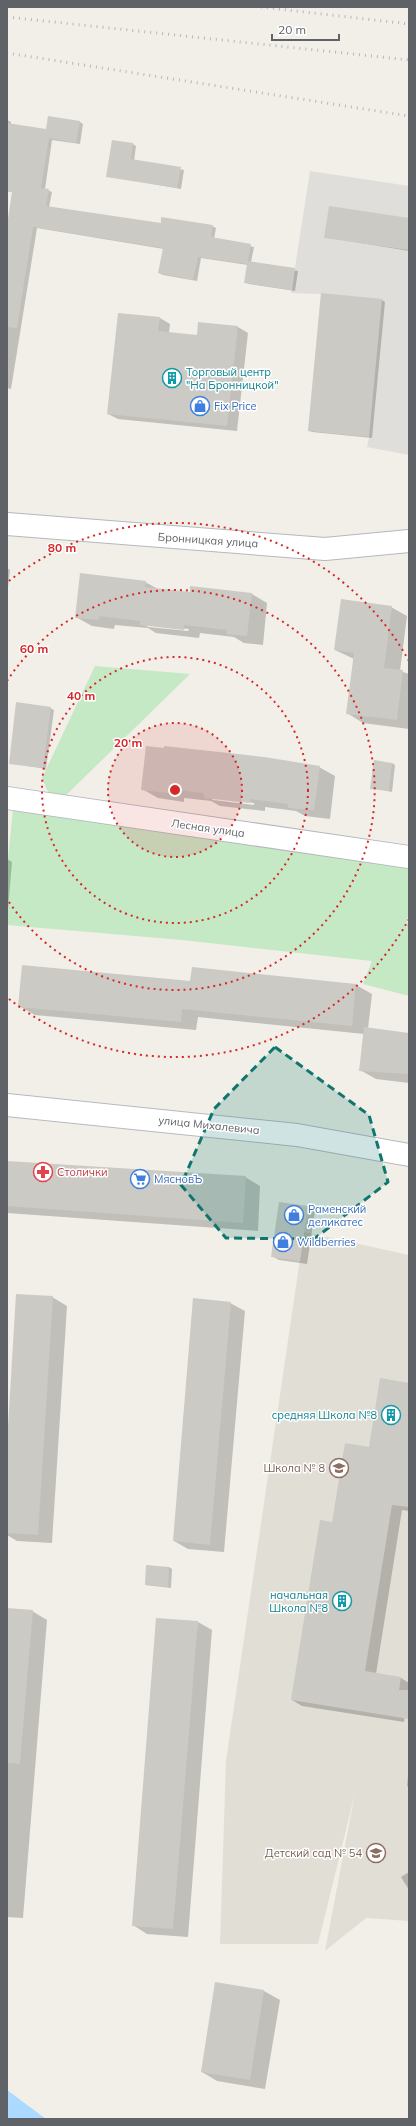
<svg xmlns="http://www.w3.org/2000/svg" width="416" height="2126" font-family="Mulish,sans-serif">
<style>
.industrial{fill:#e0deda}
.education{fill:#e1ded6}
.green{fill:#c5e8c5}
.water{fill:#aadaff}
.shadow{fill:#0003;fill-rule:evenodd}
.building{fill:#cccac5}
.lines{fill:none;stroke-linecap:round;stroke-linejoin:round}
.street-casing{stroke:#b5b8bc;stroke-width:24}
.secondary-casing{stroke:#b6babf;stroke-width:24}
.street{stroke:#fff;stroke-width:22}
.secondary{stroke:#fff;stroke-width:22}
.rail{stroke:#b6b7b8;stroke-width:3;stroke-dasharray:1 5;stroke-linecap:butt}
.marked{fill:#0f766e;fill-opacity:0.2;stroke:#0f766e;stroke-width:3;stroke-dasharray:8 5;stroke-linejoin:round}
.ring{fill:none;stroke:#d62828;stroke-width:2;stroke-dasharray:2 4}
.labels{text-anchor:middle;stroke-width:3;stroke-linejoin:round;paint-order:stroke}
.culture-label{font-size:11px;fill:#0d838f;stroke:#fff;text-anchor:end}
.shop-label{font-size:11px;fill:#366cbe;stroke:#fff;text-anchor:start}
.street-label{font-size:11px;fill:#5f6368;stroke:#fff}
.health-label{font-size:11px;fill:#be3a42;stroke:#fff;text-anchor:start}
.education-label{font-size:11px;fill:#785e54;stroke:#fff;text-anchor:end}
.centre{fill:#d62828;stroke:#fff;stroke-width:2}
.ring-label{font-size:12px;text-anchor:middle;font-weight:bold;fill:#d62828;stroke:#fff;stroke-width:3;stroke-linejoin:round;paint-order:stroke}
</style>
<rect width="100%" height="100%" fill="#f1efe8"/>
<!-- industrial -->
<polygon class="industrial" points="310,171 409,186 409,455 367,447 369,437 308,431 321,294 291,293"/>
<!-- education -->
<polygon class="education" points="304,1232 409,1255 409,1921 366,1918 325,1951 355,1793 318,1944 220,1944 226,1761"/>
<!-- green -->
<polygon class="green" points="95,666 190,674 55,806 409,857 409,909 406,927 409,928 409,996 363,984 372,961 182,940 7,925 7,869 14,799 54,806 42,778"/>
<!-- water -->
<polygon class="water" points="7,2090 46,2119 7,2119"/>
<!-- shadow -->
<g class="shadow">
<polygon points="7,120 11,122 11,125 47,131 80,122 83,124 80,144 52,140 45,189 52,192 49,207 161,224 212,226 216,228 214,239 254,247 251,262 298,271 295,291 249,284 245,282 248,265 201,258 197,281 163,275 159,273 164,249 37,228 11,389 7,388 7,232 14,190 7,189"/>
<polygon points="133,144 136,146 134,161 184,170 181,189 108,176"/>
<polygon points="409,219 409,251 325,237"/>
<polygon points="382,300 385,302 372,438 312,432 309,430"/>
<polygon points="160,318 170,324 169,333 198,336 238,327 248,333 237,431 118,419 108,414"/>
<polygon points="7,568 10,570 7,596"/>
<path d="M145,582L158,589L191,593L252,594L267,603L263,645L244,643L234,637L200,633L199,638L156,633L148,628L115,625L114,629L92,626L76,617ZM146,625L189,629L188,631L148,627Z"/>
<polygon points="391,607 407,616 400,671 409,674 409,729 363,723 347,713 354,659 335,650"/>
<polygon points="50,708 54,710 46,769 10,763"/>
<polygon points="392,763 395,765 392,792 372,788"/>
<path d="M319,767L335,776L330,819L305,816L296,811L265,807V811L220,806L211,801L184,798V802L158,798L142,789ZM210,797L254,803V805L213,800Z"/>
<polygon points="7,841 8,842 7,859"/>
<polygon points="7,859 12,862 7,921"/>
<polygon points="409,916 409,928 407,927"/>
<polygon points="193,968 356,985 372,994 368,1029 409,1034 409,1083 376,1079 360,1070 364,1034 198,1017 196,1030 35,1015 19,1006 191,982"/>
<polygon points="7,1163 245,1177 260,1186 258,1231 7,1213"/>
<polygon points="307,1207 315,1211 307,1264 279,1260 272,1256"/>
<polygon points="52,1297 67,1306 52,1543 17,1541 7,1535 7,1459"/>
<polygon points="230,1303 245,1311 224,1552 188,1549 174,1541"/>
<polygon points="409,1384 409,1511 402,1510 376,1674 401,1678 409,1683 404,1722 302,1706 292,1700 333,1523 370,1448"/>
<polygon points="169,1567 172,1569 171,1588 146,1585"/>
<polygon points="7,1609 32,1611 47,1620 23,1918 7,1917"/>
<polygon points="198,1622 212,1630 188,1937 147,1934 133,1925"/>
<polygon points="409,1767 409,1787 407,1786"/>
<polygon points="409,1872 409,1890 401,1877"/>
<polygon points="216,1984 264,1991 280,2000 265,2089 217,2081 202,2072"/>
</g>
<!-- building -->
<g class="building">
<polygon points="48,116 80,121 76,143 49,138 41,188 49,189 46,206 161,223 161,217 213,225 211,237 251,244 248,261 295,268 292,290 244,283 247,264 198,257 193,280 158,273 163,248 33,227 17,328 7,327 7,225 12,192 7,192 7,123 46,129"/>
<polygon points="112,140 133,143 131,159 181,167 177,188 106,177"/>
<polygon points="329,206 409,218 409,250 324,238"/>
<polygon points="321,293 382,299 369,437 308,431"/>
<polygon points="118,313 160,317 158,331 197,335 198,322 238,326 227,426 107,414"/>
<polygon points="80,573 146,581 145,587 190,592 190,586 252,593 247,636 227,634 227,630 184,625 184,630 140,625 140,621 99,616 99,620 75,618"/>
<polygon points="341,599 392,606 384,668 403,670 397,720 346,714 354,653 334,650"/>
<polygon points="16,702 51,707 43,768 9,764"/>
<polygon points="146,746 164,748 164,746 264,757 320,766 314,810 288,808 288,804 250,799 249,803 204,798 204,793 168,789 168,793 141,790"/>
<polygon points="374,760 392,763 389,791 370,789"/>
<polygon points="22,965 190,981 192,967 356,984 352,1026 182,1009 181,1022 18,1007"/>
<polygon points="364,1027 409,1033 409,1074 359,1071"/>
<polygon points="7,1161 246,1176 243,1223 7,1206"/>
<polygon points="279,1202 308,1206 300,1261 271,1257"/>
<polygon points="16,1294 53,1296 38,1535 7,1533 7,1443"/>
<polygon points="193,1298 231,1302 210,1545 173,1541"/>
<polygon points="380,1378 409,1383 409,1507 392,1505 365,1671 401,1677 399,1690 409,1690 409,1719 291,1700 320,1520 332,1522 345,1443 369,1447"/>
<polygon points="146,1565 169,1567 168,1587 145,1585"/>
<polygon points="7,1608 33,1610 20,1764 7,1763"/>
<polygon points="156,1618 198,1621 173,1929 132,1926"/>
<polygon points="215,1982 264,1990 250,2080 201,2072"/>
</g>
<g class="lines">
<defs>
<g id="street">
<polyline points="7,524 325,549 409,541"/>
<polyline points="7,798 409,857"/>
</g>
<polyline id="secondary" points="7,1105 297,1135 409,1155"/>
</defs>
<!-- street casing -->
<use href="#street" class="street-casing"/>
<!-- secondary casing -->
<use href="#secondary" class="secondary-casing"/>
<!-- street -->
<use href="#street" class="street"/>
<!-- secondary -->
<use href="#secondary" class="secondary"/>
<!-- rail -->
<g class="rail">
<polyline points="261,7 409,24"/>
<polyline points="7,17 409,60"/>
<polyline points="7,53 409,116"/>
</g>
</g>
<!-- marked area -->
<path class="marked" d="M275,1047L369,1115L388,1182L314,1239L226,1238L181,1185L214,1109Z"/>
<!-- distance rings -->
<circle cx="175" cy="790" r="67" fill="#d62828" fill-opacity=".12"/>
<g class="ring">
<circle cx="175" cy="790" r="67"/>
<circle cx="175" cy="790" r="133"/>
<path d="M7 681A200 200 0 1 1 7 899"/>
<path d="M409 919A267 267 0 0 1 9 999M9 581A267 267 0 0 1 409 661"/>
</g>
<!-- icons -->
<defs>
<symbol id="building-ring" viewBox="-11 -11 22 22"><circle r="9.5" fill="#fff" stroke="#0f9aa8" stroke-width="1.5"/><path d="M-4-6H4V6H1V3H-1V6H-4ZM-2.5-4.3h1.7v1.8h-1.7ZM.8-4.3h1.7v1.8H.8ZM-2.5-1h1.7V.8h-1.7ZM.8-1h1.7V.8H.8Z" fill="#0f9aa8"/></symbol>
<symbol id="shop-ring" viewBox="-11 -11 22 22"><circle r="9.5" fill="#fff" stroke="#3f7fe0" stroke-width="1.5"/><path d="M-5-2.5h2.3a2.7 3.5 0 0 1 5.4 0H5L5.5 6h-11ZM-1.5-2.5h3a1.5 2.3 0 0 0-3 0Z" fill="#3f7fe0"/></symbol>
<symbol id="pharmacy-ring" viewBox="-11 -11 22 22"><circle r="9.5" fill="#fff" stroke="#e0444e" stroke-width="1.5"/><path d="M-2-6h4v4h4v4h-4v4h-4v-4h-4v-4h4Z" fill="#e0444e"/></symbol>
<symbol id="supermarket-ring" viewBox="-11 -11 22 22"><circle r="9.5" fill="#fff" stroke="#3f7fe0" stroke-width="1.5"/><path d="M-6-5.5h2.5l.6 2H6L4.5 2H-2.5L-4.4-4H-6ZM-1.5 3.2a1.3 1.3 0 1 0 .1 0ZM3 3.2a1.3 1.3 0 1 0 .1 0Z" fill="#3f7fe0"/></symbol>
<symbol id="school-ring" viewBox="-11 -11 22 22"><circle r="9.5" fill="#fff" stroke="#8d6e63" stroke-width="1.5"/><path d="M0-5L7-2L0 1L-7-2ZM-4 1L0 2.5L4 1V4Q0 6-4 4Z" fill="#8d6e63"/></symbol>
</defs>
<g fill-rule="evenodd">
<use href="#building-ring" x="161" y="367" width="22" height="22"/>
<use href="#shop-ring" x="189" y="395" width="22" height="22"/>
<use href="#pharmacy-ring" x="32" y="1161" width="22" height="22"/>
<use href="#supermarket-ring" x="129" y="1168" width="22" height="22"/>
<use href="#shop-ring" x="283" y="1204" width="22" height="22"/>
<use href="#shop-ring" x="272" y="1231" width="22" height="22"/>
<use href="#building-ring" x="380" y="1404" width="22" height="22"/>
<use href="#school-ring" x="328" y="1457" width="22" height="22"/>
<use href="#building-ring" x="331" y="1590" width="22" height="22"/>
<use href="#school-ring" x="365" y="1842" width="22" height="22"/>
</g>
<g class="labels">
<!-- culture labels -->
<g class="culture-label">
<text x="186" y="376" text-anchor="start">Торговый центр<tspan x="186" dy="13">"На Бронницкой"</tspan></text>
<text x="377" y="1419">средняя Школа №8</text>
<text x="328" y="1599">начальная<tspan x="328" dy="13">Школа №8</tspan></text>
</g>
<!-- shop labels -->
<g class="shop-label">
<text x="214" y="410">Fix Price</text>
<text x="154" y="1183">МясновЪ</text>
<text x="308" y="1213">Раменский<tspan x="308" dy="13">деликатес</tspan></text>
<text x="297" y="1246">Wildberries</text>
</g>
<!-- street labels -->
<g class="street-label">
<text transform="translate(208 540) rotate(4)" y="4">Бронницкая улица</text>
<text transform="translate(208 828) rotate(8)" y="4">Лесная улица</text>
<text transform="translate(209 1125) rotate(6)" y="4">улица Михалевича</text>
</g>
<!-- health labels -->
<g class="health-label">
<text x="57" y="1176">Столички</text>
</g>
<!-- education labels -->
<g class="education-label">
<text x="325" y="1472">Школа № 8</text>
<text x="362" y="1857">Детский сад № 54</text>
</g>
</g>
<circle cx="175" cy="790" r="6" class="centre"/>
<g class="ring-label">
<text x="62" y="552">80 m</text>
<text x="34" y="653">60 m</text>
<text x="81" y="700">40 m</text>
<text x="128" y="747">20 m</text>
</g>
<!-- border -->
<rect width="416" height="2126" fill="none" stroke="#5f6368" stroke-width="16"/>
<!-- scale -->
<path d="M272 34v6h67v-6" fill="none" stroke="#5f6368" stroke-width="2"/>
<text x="278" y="34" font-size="12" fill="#5f6368" stroke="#ffffff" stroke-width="3" paint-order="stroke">20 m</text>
</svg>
